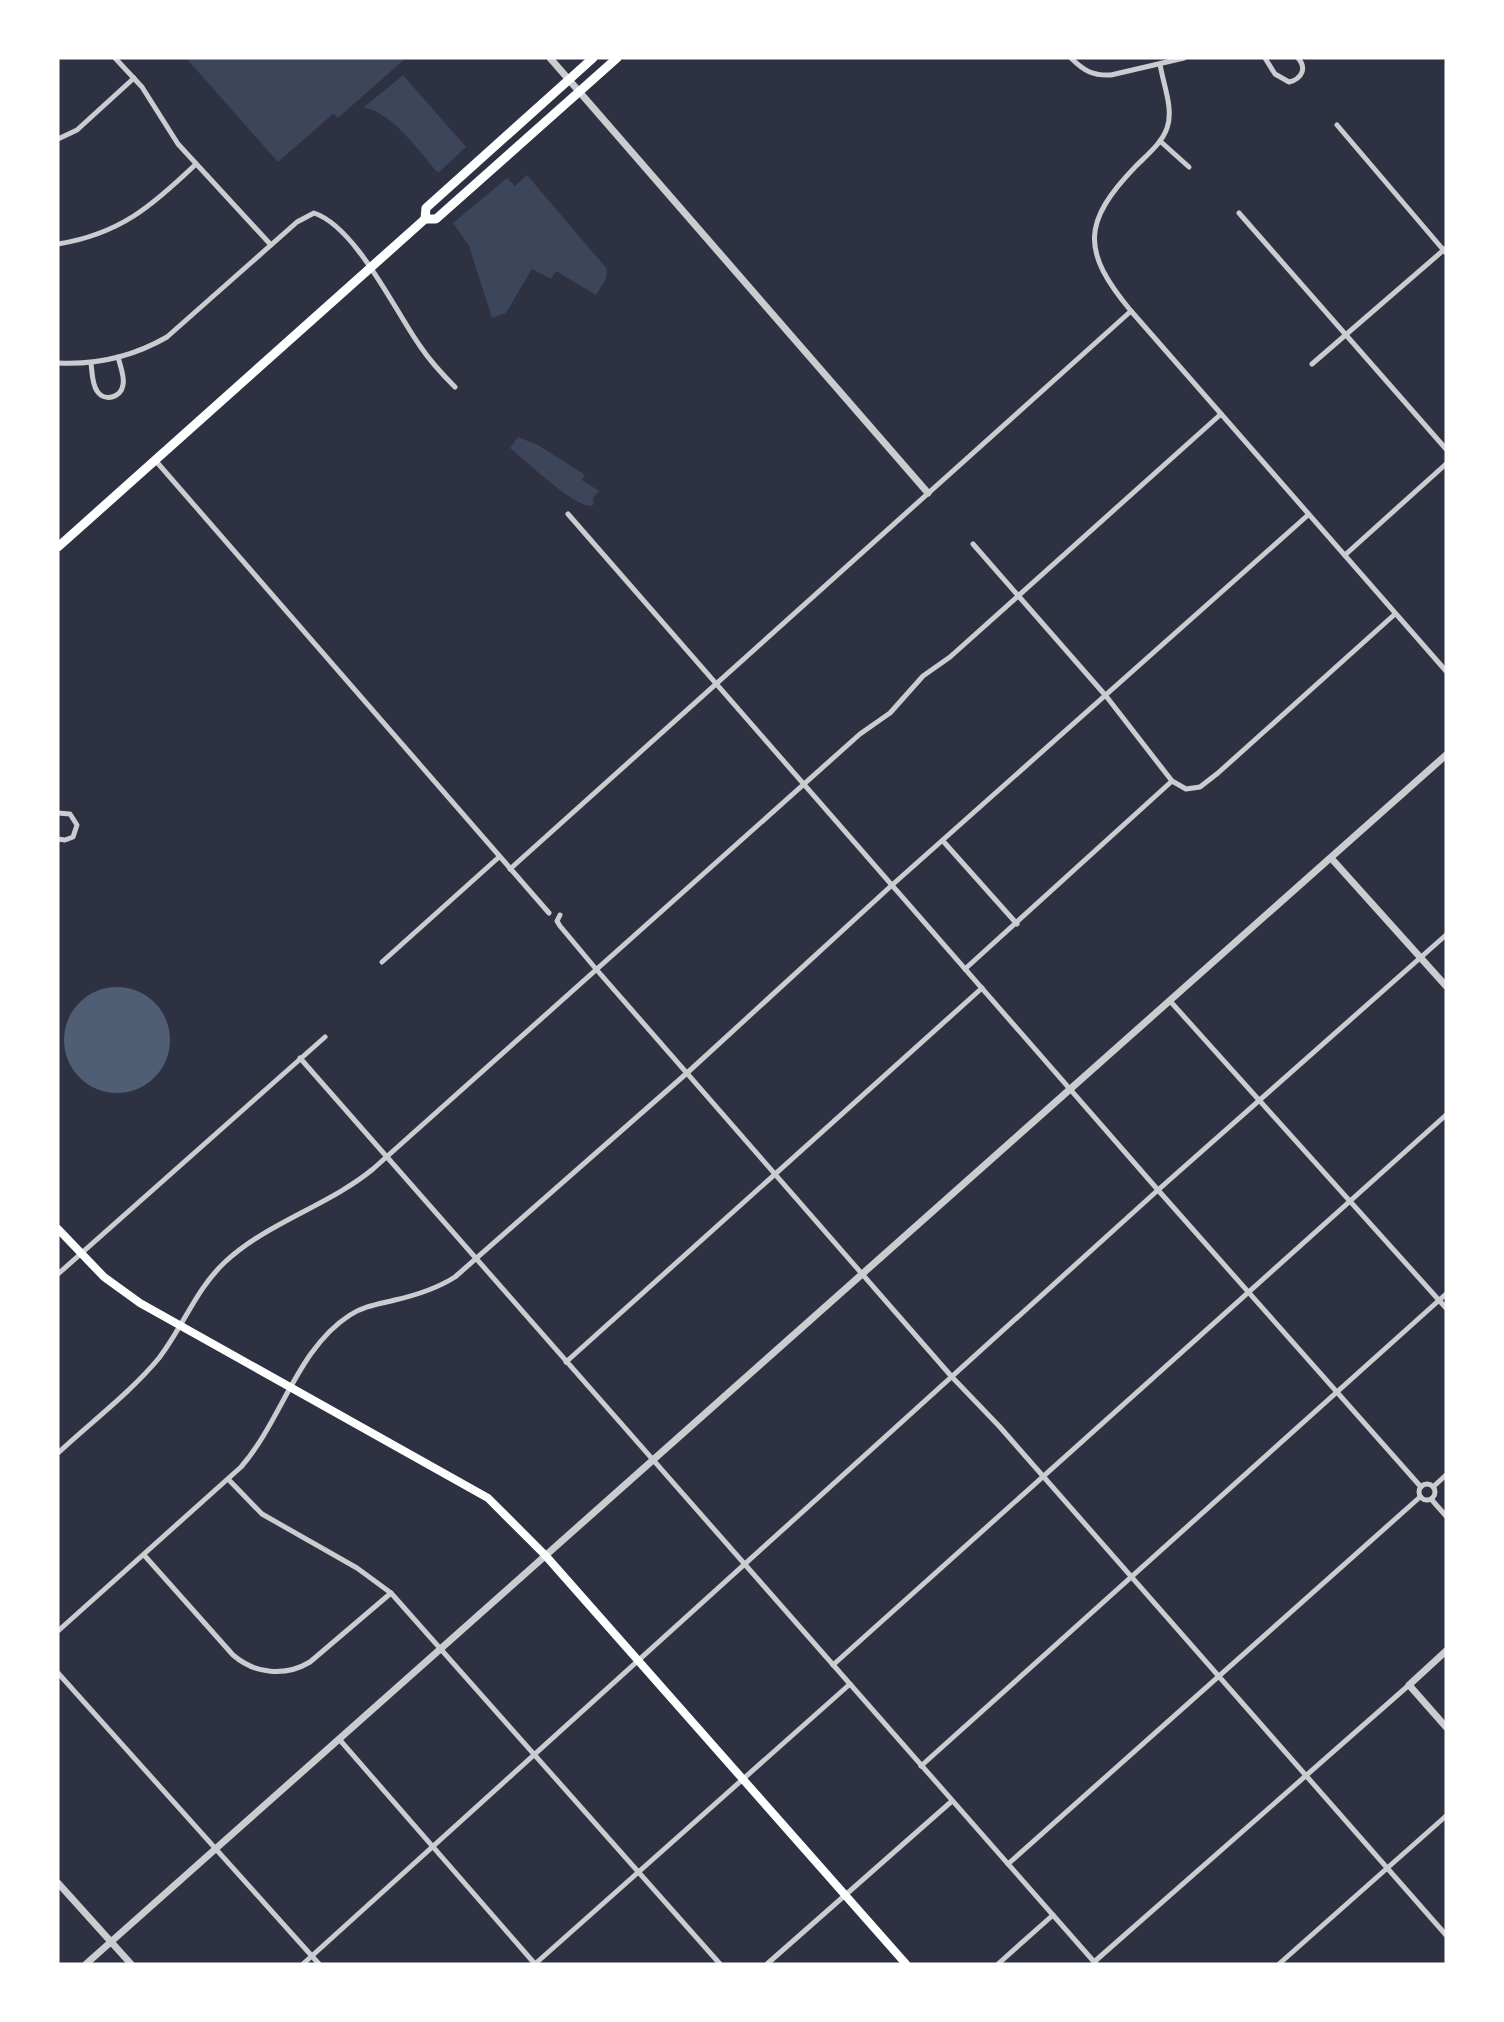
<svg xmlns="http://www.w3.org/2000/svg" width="1504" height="2022" font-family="Lora,serif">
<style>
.green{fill:#3c4559}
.water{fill:#4f5d75}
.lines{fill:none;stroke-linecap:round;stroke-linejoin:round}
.minor{stroke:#caccd0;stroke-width:5}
.tertiary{stroke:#caccd0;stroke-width:7}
.secondary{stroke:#fff;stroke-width:8}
.primary{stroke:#fff;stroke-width:9}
</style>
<rect width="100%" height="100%" fill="#2d3142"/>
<!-- green -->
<g class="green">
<polygon points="186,58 406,58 338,118 333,114 278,162"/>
<path d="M403,75L466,147L438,173C421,154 390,109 363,108Z"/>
<polygon points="527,175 607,269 606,279 596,295 556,271 551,279 532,269 506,313 492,318 469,246 453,223 507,178 515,186"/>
<path d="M518,437L538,445L585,475L582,480L599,491L593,498L594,504L591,506C573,506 526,461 510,448Z"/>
</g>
<!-- water -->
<circle class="water" cx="117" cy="1040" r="53"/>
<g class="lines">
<!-- minor -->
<g class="minor">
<polyline points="115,58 142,87 178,144 271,245"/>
<path d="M1071,58C1084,71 1093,76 1111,75L1184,58"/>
<path d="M1265,58L1275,74L1289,82C1302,79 1307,68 1298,58"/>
<path d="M1160,64C1163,84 1174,109 1167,128C1162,143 1147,155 1136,166C1082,222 1081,251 1131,311L1446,671"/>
<polyline points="1337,125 1446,253"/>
<polyline points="58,139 77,130 134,78"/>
<polyline points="1160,141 1189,167"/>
<polyline points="1239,213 1446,449"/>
<path d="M58,244C120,234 152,206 196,164"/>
<path d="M58,363C96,365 134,356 167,337L297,222L314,213C356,227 395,311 420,346C430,361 442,374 455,387"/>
<path d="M91,363C92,371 92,384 97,391C104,402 121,398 123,385C125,377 120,365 118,357"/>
<polyline points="1312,364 1446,248"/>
<polyline points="155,460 549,913"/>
<polyline points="568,514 1158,1190 1421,1487"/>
<polyline points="973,544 1106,696 1172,781 1186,789 1200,787 1218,773 1395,614"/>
<polyline points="1345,555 1446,464"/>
<polyline points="58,813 70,814 77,825 73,837 65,840 58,839"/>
<polyline points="943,841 1017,924"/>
<polyline points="510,869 1131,311"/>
<polyline points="560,915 557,921 560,926 596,969 952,1377 999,1426 1446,1935"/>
<polyline points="382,962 499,857"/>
<polyline points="965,969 1172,781"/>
<polyline points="1170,1001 1446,1308"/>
<polyline points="300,1058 1096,1964"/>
<polyline points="58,1274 325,1037"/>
<polyline points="566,1362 982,988"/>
<path d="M58,1453C90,1423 131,1392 159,1358C183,1327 196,1289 225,1262C268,1222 328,1206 373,1169L860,734L890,713L923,676L950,657L1221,414"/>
<polyline points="228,1479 262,1514 357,1568 391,1593 720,1964"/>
<circle cx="1427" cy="1492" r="8"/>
<polyline points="1433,1487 1446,1475"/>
<polyline points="1431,1499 1446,1516"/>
<path d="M144,1555L233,1655C255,1674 285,1677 310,1662L391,1593"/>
<path d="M58,1631L241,1467C282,1420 297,1349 350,1315C364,1306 379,1304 395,1300C417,1295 436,1289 455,1277L687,1073L891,886L1308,515"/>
<polyline points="833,1665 1446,1115"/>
<polyline points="58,1673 319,1964"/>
<polyline points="339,1739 535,1964"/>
<polyline points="921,1766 1446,1294"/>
<polyline points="1008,1864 1420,1497"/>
<polyline points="1094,1962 1409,1685"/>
<polyline points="303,1964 1158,1190 1446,935"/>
<polyline points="535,1964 850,1684"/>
<polyline points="767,1964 952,1801"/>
<polyline points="998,1964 1053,1915"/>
<polyline points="1279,1964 1446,1816"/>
</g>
<!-- tertiary -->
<g class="tertiary">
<polyline points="550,58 928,493"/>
<polyline points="1331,858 1446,986"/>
<polyline points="1446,1651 1409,1685 1446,1727"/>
<polyline points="58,1883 131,1964"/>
<polyline points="86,1964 1446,755"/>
</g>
<!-- secondary -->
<polyline class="secondary" points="58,1229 104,1277 140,1303 488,1498 545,1555 906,1964"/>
<!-- primary -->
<g class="primary">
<polyline points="425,219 426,208 593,58"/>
<polyline points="58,547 425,219 436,219 617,58"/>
</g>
</g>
<!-- border -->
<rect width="1504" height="2022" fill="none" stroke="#ffffff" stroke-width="119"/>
</svg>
